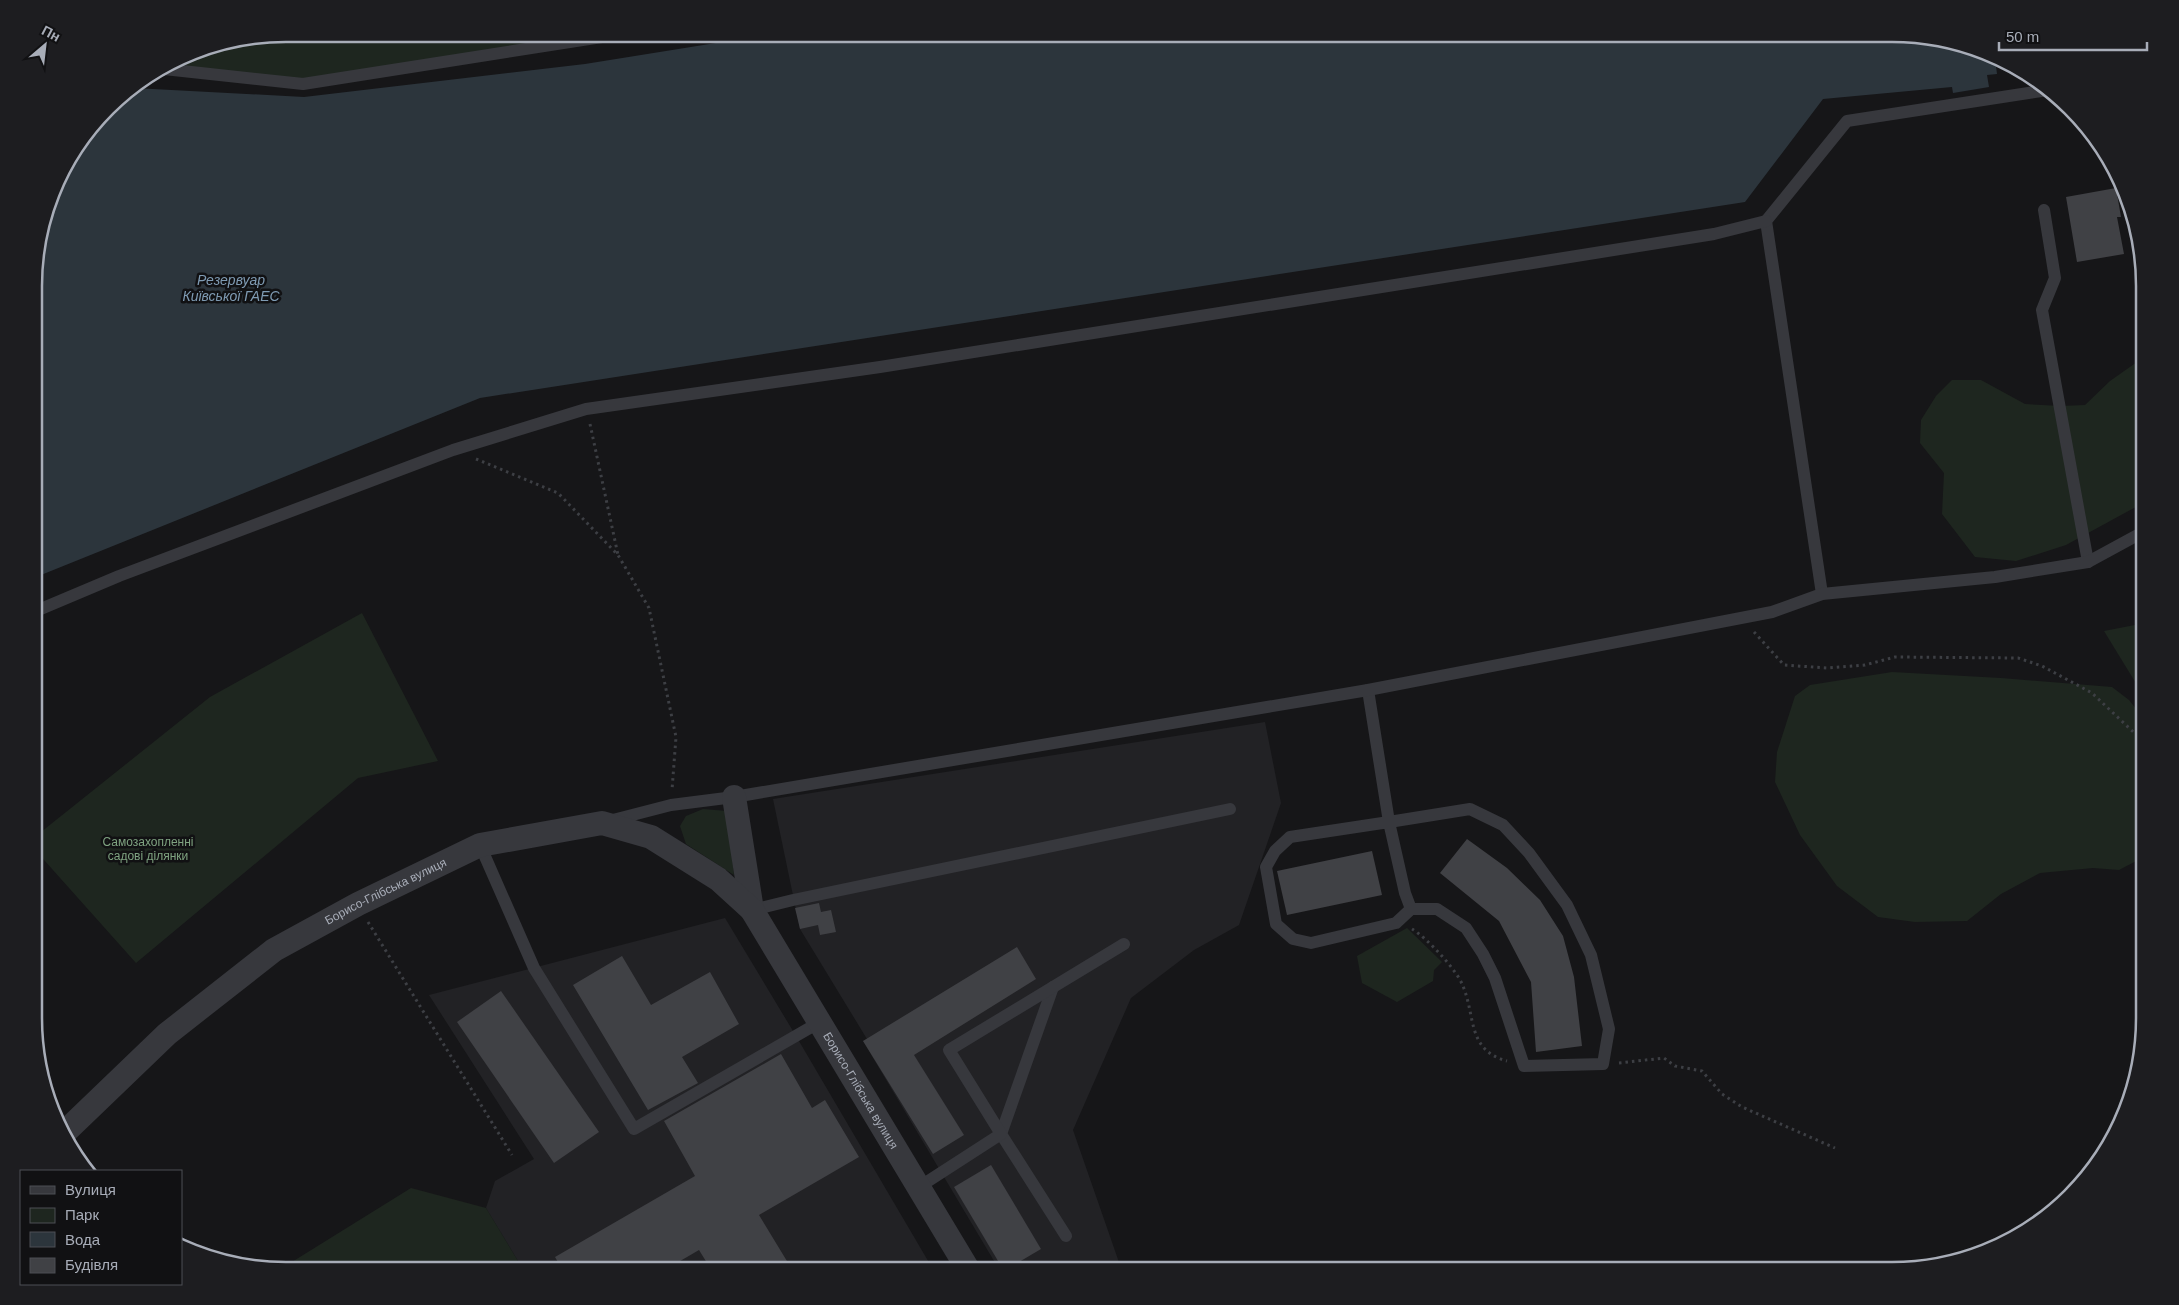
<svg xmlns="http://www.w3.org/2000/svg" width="2179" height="1305" font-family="Arial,sans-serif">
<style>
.built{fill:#222225}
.green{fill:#1e261f}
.water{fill:#2c353c}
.building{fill:#404145}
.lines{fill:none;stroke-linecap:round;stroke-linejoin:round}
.path{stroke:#3d3f44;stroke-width:3;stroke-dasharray:2.5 4;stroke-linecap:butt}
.lane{stroke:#37383d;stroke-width:12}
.street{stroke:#37383d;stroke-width:24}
.labels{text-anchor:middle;stroke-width:5;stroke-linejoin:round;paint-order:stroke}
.park-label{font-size:12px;fill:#7fa381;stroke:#111113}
.street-label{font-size:12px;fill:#a8adb8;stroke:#111113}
.water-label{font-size:14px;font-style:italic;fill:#7f9bb3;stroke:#111113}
.rim{fill:none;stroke:#a8adb8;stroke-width:2.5}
</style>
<rect width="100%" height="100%" fill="#161618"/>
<!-- built -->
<g class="built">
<polygon points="1265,722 1281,803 1239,925 1194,950 1131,998 1073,1130 1122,1271 1000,1271 863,1041 867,1039 800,929 773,799"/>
<polygon points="725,918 796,1036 934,1271 524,1271 486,1208 495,1181 534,1159 429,995"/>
</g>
<!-- green -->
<g class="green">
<polygon points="287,34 621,34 303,84 164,69 190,53"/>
<polygon points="2137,362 2145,365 2145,502 2066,545 2016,561 1975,557 1942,514 1944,473 1920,443 1921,420 1936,396 1952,380 1981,380 2025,404 2061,406 2085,405 2110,381"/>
<polygon points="362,613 438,761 358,778 136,963 36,851 36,836 210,697"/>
<polygon points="2145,623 2145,698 2104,631"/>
<polygon points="1892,672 2001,678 2112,687 2129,700 2145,720 2145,854 2140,859 2119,870 2093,868 2040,873 2001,894 1967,921 1915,922 1878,917 1837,886 1800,835 1775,782 1777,752 1795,696 1810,685"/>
<polygon points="703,809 727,811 734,875 686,844 680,826 686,816"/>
<polygon points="1407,928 1442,962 1434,970 1433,981 1397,1002 1362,983 1357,956"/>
<polygon points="411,1188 486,1208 524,1271 279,1270"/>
</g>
<!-- water -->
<polygon class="water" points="771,34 1893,34 1958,42 1995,58 1997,74 1987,75 1989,87 1953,93 1952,87 1823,99 1745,202 480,398 36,577 36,254 60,174 120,97 134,88 304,97 585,64"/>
<!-- building -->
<g class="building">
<polygon points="2116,188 2121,217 2117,217 2124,254 2077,262 2066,197"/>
<polygon points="1467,839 1507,868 1540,900 1563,936 1574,977 1582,1046 1536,1052 1531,982 1499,921 1440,873"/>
<polygon points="1372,851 1382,895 1287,915 1277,871"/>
<polygon points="819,903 821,912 831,910 836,932 820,935 818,925 800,929 795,908"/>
<polygon points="1017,947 1036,979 914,1055 964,1135 933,1154 863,1041"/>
<polygon points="622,956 651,1005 710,972 739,1024 682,1057 698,1083 648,1110 573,985"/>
<polygon points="501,991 599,1132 554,1163 457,1022"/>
<polygon points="781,1054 812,1108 825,1100 859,1157 759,1215 793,1271 712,1271 699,1250 663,1271 563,1271 555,1257 695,1176 664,1121"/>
<polygon points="991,1165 1041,1249 1004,1271 954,1187"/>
</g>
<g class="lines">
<!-- path -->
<g class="path">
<polyline points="590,424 618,555"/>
<polyline points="476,459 558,493 618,555 649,608 676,737 672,790"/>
<polyline points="1754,632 1784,665 1827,668 1865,665 1895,657 2018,658 2042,666 2092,693 2145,743"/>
<polyline points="368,922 512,1155"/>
<path d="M1412,929C1427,938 1457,970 1463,986C1476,1018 1467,1050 1507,1061"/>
<polyline points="1619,1063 1664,1058 1675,1066 1702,1071 1722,1094 1742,1107 1835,1148"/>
</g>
<!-- lane -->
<g class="lane">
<polyline points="164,69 303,84 621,34"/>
<polyline points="2044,210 2055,278 2042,310 2088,562"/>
<polyline points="1822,594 1766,221 1847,121 2048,90"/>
<polyline points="36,611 119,576 453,450 586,409 880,367 1714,234 1766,221"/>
<polyline points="1368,690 1389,822 1470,809 1503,825 1529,853 1567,905 1591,955 1609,1029 1603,1064 1524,1066 1495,978 1483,954 1466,928 1437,909 1411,909 1405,893 1389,822 1290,837 1275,851 1266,867 1276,924 1293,939 1311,943 1396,923 1411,909"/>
<polyline points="609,821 671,805 734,797 1368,690 1772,612 1822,594 1995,577 2088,562 2145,531"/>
<polyline points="480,845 534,968 634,1129 820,1022"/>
<polyline points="752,910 793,900 1230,809"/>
<polyline points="1053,987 1001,1134 1066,1236"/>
<polyline points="919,1187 1001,1134 949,1050 1124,944"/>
</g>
<!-- street -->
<g class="street">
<polyline points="734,797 752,910"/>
<path id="s1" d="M64,1133L167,1034L274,950L358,904L480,845L602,823L651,837L718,879L752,910L969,1271"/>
</g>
</g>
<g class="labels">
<!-- park labels -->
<g class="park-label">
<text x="148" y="846">Самозахопленні<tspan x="148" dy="14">садові ділянки</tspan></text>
</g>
<!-- street labels -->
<g class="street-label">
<text dy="4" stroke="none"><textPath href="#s1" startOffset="405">Борисо-Глібська вулиця</textPath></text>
<text dy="4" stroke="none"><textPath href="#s1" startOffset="1021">Борисо-Глібська вулиця</textPath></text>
</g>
<!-- water labels -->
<g class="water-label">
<text x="231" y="285">Резервуар<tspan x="231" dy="16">Київської ГАЕС</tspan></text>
</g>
</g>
<!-- crop -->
<path d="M0 0H2179V1305H0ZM286 42H1892A244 244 0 0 1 2136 286V1018A244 244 0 0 1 1892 1262H286A244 244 0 0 1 42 1018V286A244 244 0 0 1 286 42Z" fill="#1d1d20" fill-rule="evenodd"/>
<path class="rim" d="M286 42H1892A244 244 0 0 1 2136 286V1018A244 244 0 0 1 1892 1262H286A244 244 0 0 1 42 1018V286A244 244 0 0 1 286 42Z"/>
<!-- legend -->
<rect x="20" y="1170" width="162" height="115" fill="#111113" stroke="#4d4f55"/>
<rect x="30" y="1186" width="25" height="8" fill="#37383d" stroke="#4d4f55"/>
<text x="65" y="1195" font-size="15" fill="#a8adb8">Вулиця</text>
<rect x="30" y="1208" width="25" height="15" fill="#1e261f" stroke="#4d4f55"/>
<text x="65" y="1220" font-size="15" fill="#a8adb8">Парк</text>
<rect x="30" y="1232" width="25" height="15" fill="#2c353c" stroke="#4d4f55"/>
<text x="65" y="1245" font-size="15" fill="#a8adb8">Вода</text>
<rect x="30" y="1258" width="25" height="15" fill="#404145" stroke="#4d4f55"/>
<text x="65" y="1270" font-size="15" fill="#a8adb8">Будівля</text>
<!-- north arrow -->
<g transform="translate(45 45) rotate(28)" stroke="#111113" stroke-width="4" paint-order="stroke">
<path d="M0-4L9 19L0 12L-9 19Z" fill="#a8adb8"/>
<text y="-8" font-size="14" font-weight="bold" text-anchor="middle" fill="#a8adb8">Пн</text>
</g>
<!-- scale -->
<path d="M1999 42v8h148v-8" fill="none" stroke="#a8adb8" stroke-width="2.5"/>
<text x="2006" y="42" font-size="15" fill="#a8adb8" stroke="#111113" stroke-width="4" paint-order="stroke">50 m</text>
</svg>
